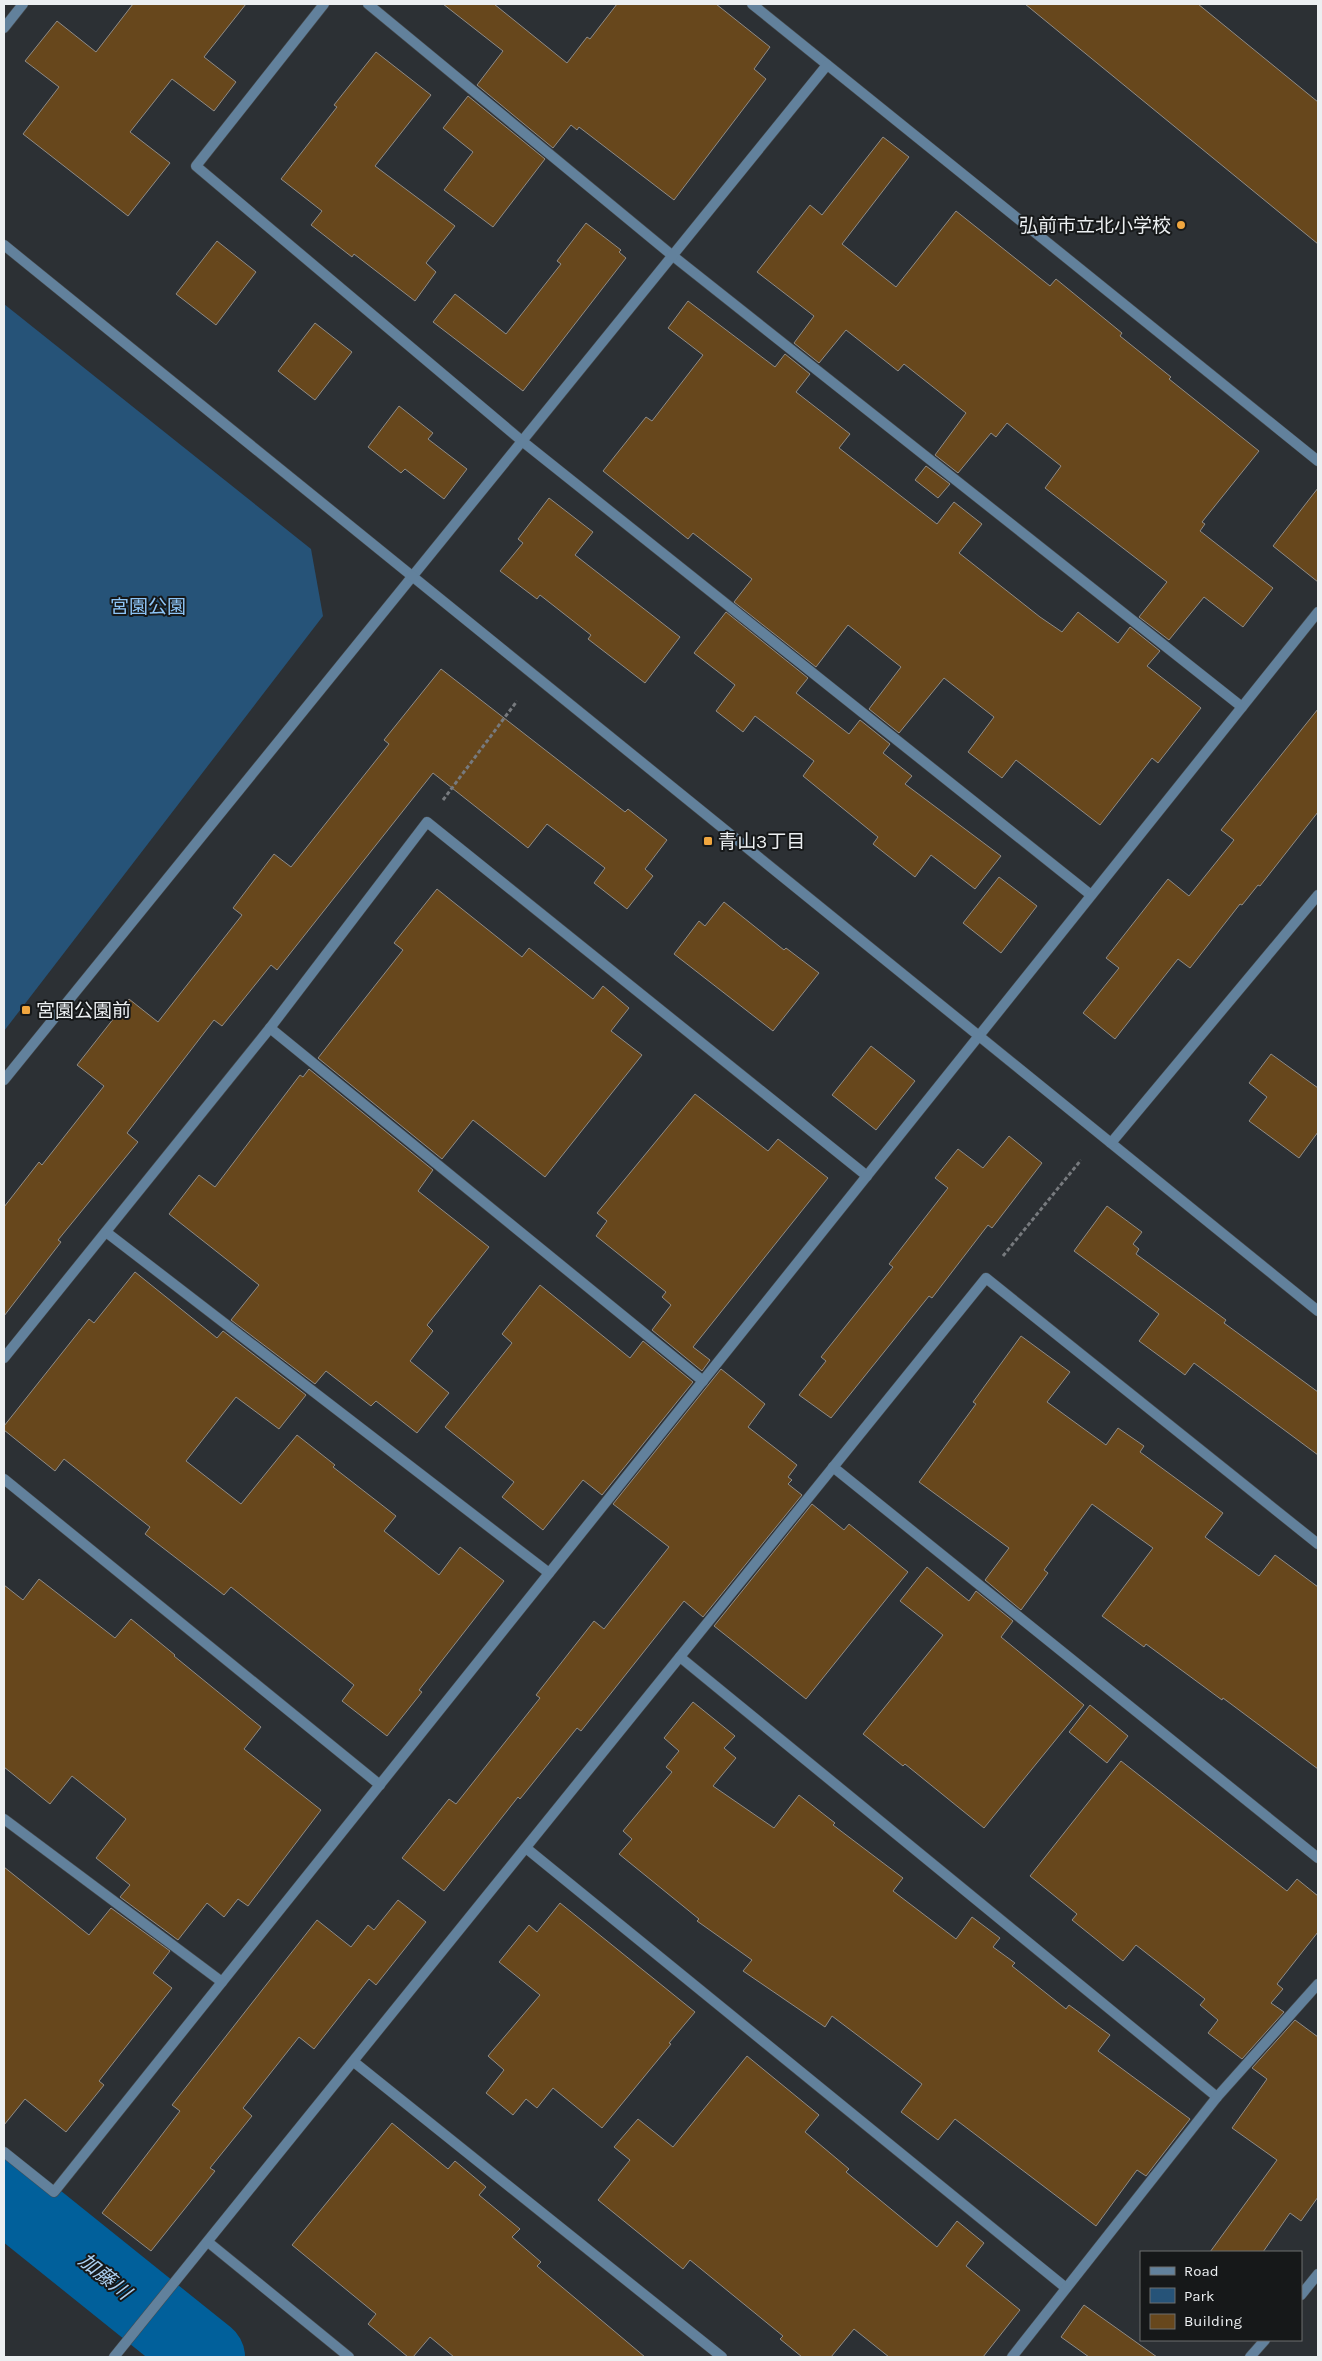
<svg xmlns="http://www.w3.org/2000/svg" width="1322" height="2361" font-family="Karla,'Noto Sans JP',sans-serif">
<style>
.green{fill:#265378}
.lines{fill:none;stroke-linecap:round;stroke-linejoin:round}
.river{stroke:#01609b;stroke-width:76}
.building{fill:#67471c;stroke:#8f8b86}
.minor-casing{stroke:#474b4e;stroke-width:11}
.tertiary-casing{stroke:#474b4e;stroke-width:11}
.path{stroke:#777a7e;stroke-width:3;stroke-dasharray:4 2.5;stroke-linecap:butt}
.minor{stroke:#62819c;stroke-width:10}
.tertiary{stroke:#62819c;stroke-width:10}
.poi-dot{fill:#f0a63f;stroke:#161819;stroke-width:2}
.labels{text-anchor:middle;stroke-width:4;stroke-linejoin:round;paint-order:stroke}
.poi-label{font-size:19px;fill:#eceff1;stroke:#161819;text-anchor:start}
.park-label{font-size:19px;fill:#8ec5f7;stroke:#161819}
.water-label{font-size:20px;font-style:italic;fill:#add1f2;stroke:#161819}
</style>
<rect width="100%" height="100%" fill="#2c3034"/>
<!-- green -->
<polygon class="green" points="4,304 311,549 323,616 4,1031"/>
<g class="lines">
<!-- river -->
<polyline class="river" points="4,2194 207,2357"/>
</g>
<!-- building -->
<g class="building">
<polygon points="133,4 246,4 204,57 236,82 214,111 172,79 130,132 170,163 128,216 23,134 59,87 25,61 57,21 96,52"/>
<polygon points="443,4 494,4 567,63 587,37 590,39 617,4 716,4 770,47 754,69 766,79 674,200 579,127 577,130 571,125 553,148 477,85 503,51"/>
<polygon points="1025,4 1198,4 1318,102 1318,244"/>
<polygon points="376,52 431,95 375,166 455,226 426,263 436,272 415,301 354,254 352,257 311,225 322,211 281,179 337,107 334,105"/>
<polygon points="468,96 545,159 493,227 444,190 473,152 443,128"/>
<polygon points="883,137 909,157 842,244 896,287 956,211 1050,286 1056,279 1122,333 1120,336 1171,377 1169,379 1259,451 1202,522 1205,524 1200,531 1273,588 1243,627 1204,597 1169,640 1139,617 1167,582 1045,488 1061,466 1007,423 996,437 991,433 958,473 935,455 966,413 904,364 898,371 846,330 819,363 794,343 814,316 757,272 810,205 822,215"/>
<polygon points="586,223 621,250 619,252 626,258 523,391 433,322 455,294 506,334 561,264 557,261"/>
<polygon points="217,241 256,272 216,325 176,294"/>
<polygon points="688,301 775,367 785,354 810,374 796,392 850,434 839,448 937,524 954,502 982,524 959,553 1040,617 1062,632 1078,612 1118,643 1130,627 1160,651 1147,666 1201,708 1158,763 1152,758 1100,825 1016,760 1002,778 968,752 994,717 944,678 899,733 869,709 901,667 848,625 816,667 734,602 752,579 693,533 688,539 603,471 646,417 652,421 703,355 668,328"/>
<polygon points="315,323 352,352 315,400 278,371"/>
<polygon points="399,406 433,433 428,439 467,469 444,499 405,469 401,473 368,447"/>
<polygon points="926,466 950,484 938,498 915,480"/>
<polygon points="1318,488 1318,582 1273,546"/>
<polygon points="549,498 593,532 575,555 680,637 645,683 588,639 591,635 540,595 537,599 500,571 523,543 518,539"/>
<polygon points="726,612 808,678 796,693 849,734 860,720 890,744 883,753 912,776 905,784 1001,856 975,889 931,855 915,877 873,844 878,837 803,776 814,761 755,716 743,732 716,711 735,685 694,653"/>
<polygon points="441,669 625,812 628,809 667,840 645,869 653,876 627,909 594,883 605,868 547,824 528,848 433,773 277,970 271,965 222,1026 214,1020 127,1133 138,1142 58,1240 61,1242 4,1316 4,1207 39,1162 42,1165 104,1086 77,1065 129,999 158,1022 242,915 233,908 274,854 291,867 389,744 384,740"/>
<polygon points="1318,709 1318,812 1260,886 1258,885 1242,905 1240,904 1190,968 1178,959 1115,1039 1083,1013 1119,968 1106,958 1168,879 1189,896 1234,840 1221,830"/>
<polygon points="999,877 1037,906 1001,953 963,923"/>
<polygon points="437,889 522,957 529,948 593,999 603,986 629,1008 611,1031 642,1055 545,1177 473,1120 442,1159 318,1058 403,950 394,943"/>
<polygon points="724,902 784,950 786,948 819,973 773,1031 674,954 699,921 705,926"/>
<polygon points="871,1046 915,1081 876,1130 832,1095"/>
<polygon points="1271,1054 1318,1088 1318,1132 1299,1158 1249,1121 1267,1097 1249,1083"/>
<polygon points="309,1069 433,1170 418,1191 489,1247 427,1325 433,1331 410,1361 449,1393 417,1433 376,1401 371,1406 326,1371 315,1384 231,1320 259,1285 169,1214 199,1175 215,1187 300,1075 303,1077"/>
<polygon points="695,1094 768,1151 778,1139 828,1178 693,1347 710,1360 702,1371 652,1330 671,1305 662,1297 666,1292 596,1236 607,1221 597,1213"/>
<polygon points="1009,1136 1042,1163 992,1228 988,1225 932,1298 929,1296 831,1418 799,1395 826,1361 821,1357 893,1267 889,1264 948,1188 935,1178 958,1149 983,1168"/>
<polygon points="1107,1206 1142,1232 1133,1244 1139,1249 1136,1254 1226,1320 1224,1323 1318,1392 1318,1455 1194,1363 1185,1375 1139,1341 1159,1314 1074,1251"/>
<polygon points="135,1272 217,1338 223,1331 306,1395 279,1429 236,1397 186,1461 241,1504 297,1435 335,1465 333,1467 396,1516 384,1531 439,1575 460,1547 504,1581 419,1690 422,1692 387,1736 342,1701 354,1685 231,1587 224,1595 145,1534 150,1527 64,1459 55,1471 4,1430 4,1426 89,1319 94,1323"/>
<polygon points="540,1285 630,1358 643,1341 693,1382 602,1495 583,1480 543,1530 502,1497 514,1482 445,1427 512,1343 502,1334"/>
<polygon points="1021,1336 1070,1372 1047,1402 1106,1445 1118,1428 1144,1446 1140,1452 1223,1513 1205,1537 1259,1576 1275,1555 1318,1587 1318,1769 1223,1698 1222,1700 1146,1644 1144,1647 1102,1616 1153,1548 1092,1504 1044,1570 1048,1573 1021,1610 985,1580 1009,1548 919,1482 976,1404 973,1402"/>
<polygon points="721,1369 765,1404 748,1427 797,1465 788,1477 792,1480 788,1484 802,1495 703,1617 684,1601 581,1731 577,1728 520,1799 518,1797 444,1891 402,1858 449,1799 456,1804 540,1698 536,1695 594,1621 604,1629 669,1547 613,1504"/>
<polygon points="812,1504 844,1530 849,1524 908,1572 806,1699 714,1626"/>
<polygon points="927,1567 969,1601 976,1591 1013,1621 1001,1637 1084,1705 984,1828 905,1764 903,1766 863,1734 943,1635 900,1601"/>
<polygon points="39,1579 115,1638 131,1619 175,1655 174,1656 261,1727 244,1749 321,1810 248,1906 238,1899 224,1917 207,1903 178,1940 120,1897 130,1885 96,1858 126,1819 72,1776 50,1804 4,1767 4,1585 23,1600"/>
<polygon points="693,1702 735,1736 724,1748 736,1758 713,1786 774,1828 799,1795 835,1823 833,1825 903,1878 893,1891 956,1939 972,1917 1000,1938 993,1947 1015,1963 1012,1966 1066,2009 1069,2005 1110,2035 1098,2051 1190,2119 1146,2176 1137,2170 1096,2226 955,2119 938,2140 901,2112 922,2084 832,2016 825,2027 743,1971 752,1960 697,1921 699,1919 619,1854 632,1839 623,1831 672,1772 666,1767 679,1751 664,1738"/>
<polygon points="1090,1705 1128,1736 1107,1763 1069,1732"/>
<polygon points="1121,1761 1287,1891 1297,1879 1318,1896 1318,1932 1277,1984 1283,1989 1271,2003 1284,2012 1242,2059 1208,2033 1218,2020 1200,2005 1205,1999 1136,1945 1123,1961 1072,1920 1077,1914 1030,1876"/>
<polygon points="4,1867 89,1935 111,1908 170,1951 153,1973 172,1988 99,2081 104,2085 66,2132 25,2099 4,2125"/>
<polygon points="398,1900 426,1922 376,1985 369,1979 314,2049 299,2037 243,2108 252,2116 210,2168 215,2171 151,2251 102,2213 180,2111 172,2105 317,1920 351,1947 368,1925 374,1930"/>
<polygon points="560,1903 695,2012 669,2043 671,2044 602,2128 553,2088 537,2108 526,2099 513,2115 486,2093 504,2070 488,2056 540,1995 499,1962 529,1925 537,1932"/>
<polygon points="1295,2020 1318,2037 1318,2197 1301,2221 1290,2213 1263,2252 1210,2252 1277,2160 1232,2128 1267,2079 1252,2068"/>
<polygon points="747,2056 819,2115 805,2132 849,2169 846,2172 937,2247 957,2221 984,2243 966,2266 1020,2310 983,2357 889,2357 854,2329 831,2357 802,2357 780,2339 783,2336 690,2260 683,2269 598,2200 630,2160 614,2147 638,2119 673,2147"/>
<polygon points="392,2123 448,2169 455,2161 486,2187 479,2195 520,2229 512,2237 541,2262 537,2266 645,2357 454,2357 430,2337 413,2357 408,2357 368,2324 376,2314 292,2245"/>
<polygon points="1084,2305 1157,2357 1089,2357 1061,2337"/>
</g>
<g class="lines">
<defs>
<g id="minor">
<polyline points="324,4 196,166 522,441 1091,895"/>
<polyline points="368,4 673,256 1242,707"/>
<polyline points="752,4 1318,461"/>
<polyline points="270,1028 703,1381"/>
<polyline points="4,1080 827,65"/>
<polyline points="106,1232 549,1573"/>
<polyline points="4,1358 270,1028 427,822 867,1176"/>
<polyline points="833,1467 1318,1858"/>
<polyline points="4,1479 380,1785"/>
<polyline points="680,1657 1217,2097"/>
<polyline points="4,1819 222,1982"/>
<polyline points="526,1848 1066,2288"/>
<polyline points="354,2062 722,2357"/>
<polyline points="4,2152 54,2192 1318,612"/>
<polyline points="208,2242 349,2357"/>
<polyline points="114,2357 986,1278 1318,1544"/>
<polyline points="1012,2357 1217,2097 1318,1984"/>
</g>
<g id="tertiary">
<polyline points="4,28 23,4"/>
<polyline points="4,245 1318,1311"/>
<polyline points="1111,1143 1318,895"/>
<polyline points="1301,2295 1318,2274"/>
<polyline points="1250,2357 1265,2340"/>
</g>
</defs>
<!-- minor casing -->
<use href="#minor" class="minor-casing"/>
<!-- tertiary casing -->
<use href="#tertiary" class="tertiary-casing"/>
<!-- path -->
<g class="path">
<polyline points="443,800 517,701"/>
<polyline points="1003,1256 1081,1160"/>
</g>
<!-- minor -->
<use href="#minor" class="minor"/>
<!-- tertiary -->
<use href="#tertiary" class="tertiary"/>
</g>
<!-- markers -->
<g class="poi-dot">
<circle cx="1181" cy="225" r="5"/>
<rect x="703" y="836" width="10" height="10" rx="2.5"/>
<rect x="21" y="1005" width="10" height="10" rx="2.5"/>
</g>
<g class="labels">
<!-- poi labels -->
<g class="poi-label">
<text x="1171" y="232" text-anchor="end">弘前市立北小学校</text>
<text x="718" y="848">青山3丁目</text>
<text x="36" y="1017">宮園公園前</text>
</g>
<!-- park labels -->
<g class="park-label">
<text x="148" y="613">宮園公園</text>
</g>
<!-- water labels -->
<g class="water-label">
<text transform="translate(105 2276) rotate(39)" y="7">加藤川</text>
</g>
</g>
<!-- border -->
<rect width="1322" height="2361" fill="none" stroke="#eceff1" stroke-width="10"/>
<!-- legend -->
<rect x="1140" y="2251" width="162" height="90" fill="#161819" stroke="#6c6e6f"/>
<rect x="1150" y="2267" width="25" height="8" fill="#62819c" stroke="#6c6e6f"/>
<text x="1184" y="2276" font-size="15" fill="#eceff1">Road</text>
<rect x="1150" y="2288" width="25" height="15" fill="#265378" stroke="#6c6e6f"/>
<text x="1184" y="2301" font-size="15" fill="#eceff1">Park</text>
<rect x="1150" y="2314" width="25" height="15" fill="#67471c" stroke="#6c6e6f"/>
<text x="1184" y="2326" font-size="15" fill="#eceff1">Building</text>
</svg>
